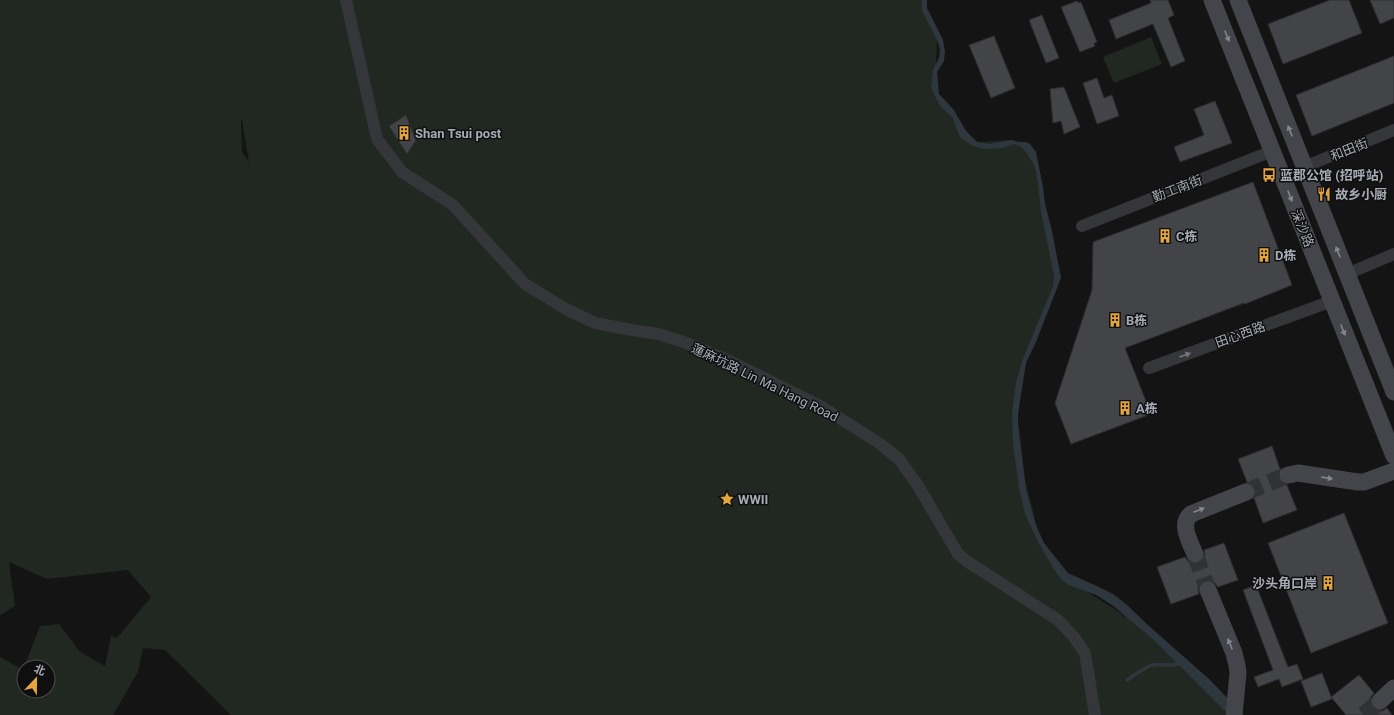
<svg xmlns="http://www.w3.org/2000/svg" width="1394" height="715" font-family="Roboto,'Noto Sans SC',sans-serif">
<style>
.green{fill:#202821;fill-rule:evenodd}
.water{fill:#2e373d}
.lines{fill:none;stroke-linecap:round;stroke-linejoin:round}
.stream{stroke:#2e373d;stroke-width:3.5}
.building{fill:#434448;stroke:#2e2e31}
.secondary-tunnel{stroke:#313235;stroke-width:17;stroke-dasharray:17 8;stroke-linecap:butt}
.street{stroke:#35363a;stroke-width:12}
.secondary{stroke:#43454a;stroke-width:17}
.oneway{fill:#838790}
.oneway2{fill:#73767e}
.labels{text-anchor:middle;stroke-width:3;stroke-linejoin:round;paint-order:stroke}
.poi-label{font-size:13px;font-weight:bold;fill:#a6abb5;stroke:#0f0f10;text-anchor:start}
.street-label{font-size:13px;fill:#a6abb5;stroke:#0f0f10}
</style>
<rect width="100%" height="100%" fill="#141415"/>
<!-- green -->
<g class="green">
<path d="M0,0H923L937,40L935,95L953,118L977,142L1011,140L1030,144L1061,278L1049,296L1026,363L1016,416L1009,411L1018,419L1025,480L1040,539L1070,581L1121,613L1125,619L1124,615L1128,611L1225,701V715H231L165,650L143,648L138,672L113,715H0V657L23,670L24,668V691H48V667H24L40,626L59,624L80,652L105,666L111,636L117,638L151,597L128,570L47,579L9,562L15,606L0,615ZM241,120H242L249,162L242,152Z"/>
<polygon points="1151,37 1162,64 1114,83 1103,57"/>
</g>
<!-- water -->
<polygon class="water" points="922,0 927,0 927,8 943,40 945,51 944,61 937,72 939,94 954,110 966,131 977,142 990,144 1011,140 1018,142 1026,142 1030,144 1036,152 1043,187 1045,204 1052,231 1061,278 1036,342 1026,363 1018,414 1018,426 1026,489 1035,523 1044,543 1068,573 1101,588 1113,594 1126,604 1149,626 1209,679 1244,715 1229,715 1155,641 1112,605 1096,595 1069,585 1062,580 1057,574 1038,542 1025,514 1019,488 1013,443 1012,412 1016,383 1022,361 1049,296 1053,286 1054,276 1041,211 1038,183 1035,167 1026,152 1021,147 1014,144 1002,148 985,149 972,146 960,137 955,125 953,118 940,106 931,88 933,70 939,58 940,50 937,40 922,11"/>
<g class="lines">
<!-- stream -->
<path class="stream" d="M1127,680C1133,676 1147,666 1153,665C1162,663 1172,668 1181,662"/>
</g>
<!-- building -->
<g class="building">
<polygon points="1150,0 1168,0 1174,15 1168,18 1185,61 1171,67 1153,24 1116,39 1109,20 1151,3"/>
<polygon points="1330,0 1349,0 1362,33 1283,64 1268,24"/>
<polygon points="1370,0 1394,0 1394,18 1380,24"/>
<polygon points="1077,1 1078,3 1081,2 1097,42 1094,43 1095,46 1080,52 1061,7"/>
<polygon points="1042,15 1059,58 1046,63 1029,20"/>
<polygon points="994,36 1015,88 991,98 969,45"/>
<polygon points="1394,56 1394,103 1312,136 1296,95"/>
<polygon points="1097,78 1104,98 1112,95 1119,116 1097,124 1083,83"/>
<polygon points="1064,87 1080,127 1064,134 1061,121 1053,123 1050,89"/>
<polygon points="1215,101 1232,143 1180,162 1174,147 1204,135 1194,109"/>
<polygon points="406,115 416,140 407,154 389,126"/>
<polygon points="1253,182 1292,285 1245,304 1244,303 1125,348 1151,414 1071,444 1055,403 1092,290 1093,242"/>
<polygon points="1272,446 1280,469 1278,472 1278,477 1281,482 1287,485 1297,510 1263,523 1254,498 1256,493 1255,488 1252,484 1247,482 1238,459"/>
<polygon points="1344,513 1388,623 1311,653 1268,543"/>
<polygon points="1224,543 1238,580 1218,587 1214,582 1210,580 1205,581 1200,584 1198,589 1199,594 1171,604 1157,567 1185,557 1189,562 1194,564 1199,563 1203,560 1205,555 1204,550"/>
<polygon points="1256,585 1288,667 1297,664 1303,679 1282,687 1279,679 1258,687 1254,677 1273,670 1243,590"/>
<polygon points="1322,673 1332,699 1311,707 1301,681"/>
<polygon points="1359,675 1374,693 1370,698 1370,703 1372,707 1377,711 1382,711 1387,708 1392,715 1346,715 1331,697"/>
</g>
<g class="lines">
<!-- secondary-tunnel -->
<g class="secondary-tunnel">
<polyline points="1246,492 1288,475"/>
<polyline points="1195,554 1208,590"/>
<polyline points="1364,715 1380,701"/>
</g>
<!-- street -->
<g class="street">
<polyline points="346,0 377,139 402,172 453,205 525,284 564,308 595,323 632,330 658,334 684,342 725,359 822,407 879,443 899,459 917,484 958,554 968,562 1058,620 1074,637 1085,653 1095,715"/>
<polyline points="1304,167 1394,130"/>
<polyline points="1082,226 1272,151"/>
<polyline points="1347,274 1394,254"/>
<polyline points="1149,368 1332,301"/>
</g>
<!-- secondary -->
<g class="secondary">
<polyline points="1212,0 1394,456"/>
<polyline points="1238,0 1394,392"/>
<polyline points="1288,475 1298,473 1358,482 1364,482 1394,471"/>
<path d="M1195,554C1190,542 1179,524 1191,514L1246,492"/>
<polyline points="1208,590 1234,653 1237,665 1238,673 1234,715"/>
<polyline points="1380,701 1394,688"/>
</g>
</g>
<!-- one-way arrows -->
<defs><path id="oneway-solid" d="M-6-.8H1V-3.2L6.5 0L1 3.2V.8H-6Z"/></defs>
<g class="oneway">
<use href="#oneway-solid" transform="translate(1227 36) rotate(68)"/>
<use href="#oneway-solid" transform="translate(1290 131) rotate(-112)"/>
<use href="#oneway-solid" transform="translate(1290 196) rotate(68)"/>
<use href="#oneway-solid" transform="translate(1338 252) rotate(-112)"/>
<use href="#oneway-solid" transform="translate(1343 330) rotate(68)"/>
<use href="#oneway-solid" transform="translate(1327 478) rotate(9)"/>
<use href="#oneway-solid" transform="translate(1199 510) rotate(-21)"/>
<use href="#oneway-solid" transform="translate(1230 644) rotate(-113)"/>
</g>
<use class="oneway2" href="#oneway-solid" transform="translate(1185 355) rotate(-20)"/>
<!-- icons -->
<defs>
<symbol id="building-bare" viewBox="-9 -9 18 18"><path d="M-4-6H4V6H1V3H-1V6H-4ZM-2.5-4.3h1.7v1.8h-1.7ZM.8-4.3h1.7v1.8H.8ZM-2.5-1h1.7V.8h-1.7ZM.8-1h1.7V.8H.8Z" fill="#e4a53c" stroke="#0f0f10" stroke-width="2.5" paint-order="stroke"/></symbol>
<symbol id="bus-bare" viewBox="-9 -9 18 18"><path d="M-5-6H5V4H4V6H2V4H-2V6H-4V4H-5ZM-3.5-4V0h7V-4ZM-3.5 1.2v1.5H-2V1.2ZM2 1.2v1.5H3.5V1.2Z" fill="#e4a53c" stroke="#0f0f10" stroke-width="2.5" paint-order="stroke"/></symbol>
<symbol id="restaurant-bare" viewBox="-9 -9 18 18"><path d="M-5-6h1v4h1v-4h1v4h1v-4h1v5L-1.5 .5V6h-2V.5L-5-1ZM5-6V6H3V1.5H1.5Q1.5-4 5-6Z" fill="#e4a53c" stroke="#0f0f10" stroke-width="2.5" paint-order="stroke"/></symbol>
<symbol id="sight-bare" viewBox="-9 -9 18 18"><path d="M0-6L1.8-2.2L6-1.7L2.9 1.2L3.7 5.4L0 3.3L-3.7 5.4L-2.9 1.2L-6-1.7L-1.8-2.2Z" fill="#e4a53c" stroke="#0f0f10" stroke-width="2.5" paint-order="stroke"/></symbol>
</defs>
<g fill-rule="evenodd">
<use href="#building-bare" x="394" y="123" width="20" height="20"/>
<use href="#bus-bare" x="1259" y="165" width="20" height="20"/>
<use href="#restaurant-bare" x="1314" y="184" width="20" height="20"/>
<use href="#building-bare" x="1155" y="226" width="20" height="20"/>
<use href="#building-bare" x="1254" y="245" width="20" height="20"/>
<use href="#building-bare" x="1105" y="310" width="20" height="20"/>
<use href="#building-bare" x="1115" y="398" width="20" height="20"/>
<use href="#sight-bare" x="717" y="489" width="20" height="20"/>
<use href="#building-bare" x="1318" y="573" width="20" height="20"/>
</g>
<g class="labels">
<!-- poi labels -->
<g class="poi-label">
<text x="415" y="138">Shan Tsui post</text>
<text x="1280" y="180">蓝郡公馆 (招呼站)</text>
<text x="1335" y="199">故乡小厨</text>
<text x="1176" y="241">C栋</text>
<text x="1275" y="260">D栋</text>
<text x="1126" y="325">B栋</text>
<text x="1136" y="413">A栋</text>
<text x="738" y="504">WWII</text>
<text x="1317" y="588" text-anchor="end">沙头角口岸</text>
</g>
<!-- street labels -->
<g class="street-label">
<text transform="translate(1349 149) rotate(-22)" y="5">和田街</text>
<text transform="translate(1177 188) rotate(-21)" y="5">勤工南街</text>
<text transform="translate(1303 228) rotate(68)" y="5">深沙路</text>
<text transform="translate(1240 334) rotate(-20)" y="5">田心西路</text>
<text transform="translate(765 382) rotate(26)" y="5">蓮麻坑路 Lin Ma Hang Road</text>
</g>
</g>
<!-- north arrow -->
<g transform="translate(36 679) rotate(22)"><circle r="19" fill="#0f0f10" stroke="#4b4d52"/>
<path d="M0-3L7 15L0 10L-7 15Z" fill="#e4a53c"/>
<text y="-6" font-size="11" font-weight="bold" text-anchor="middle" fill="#a6abb5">北</text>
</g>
</svg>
